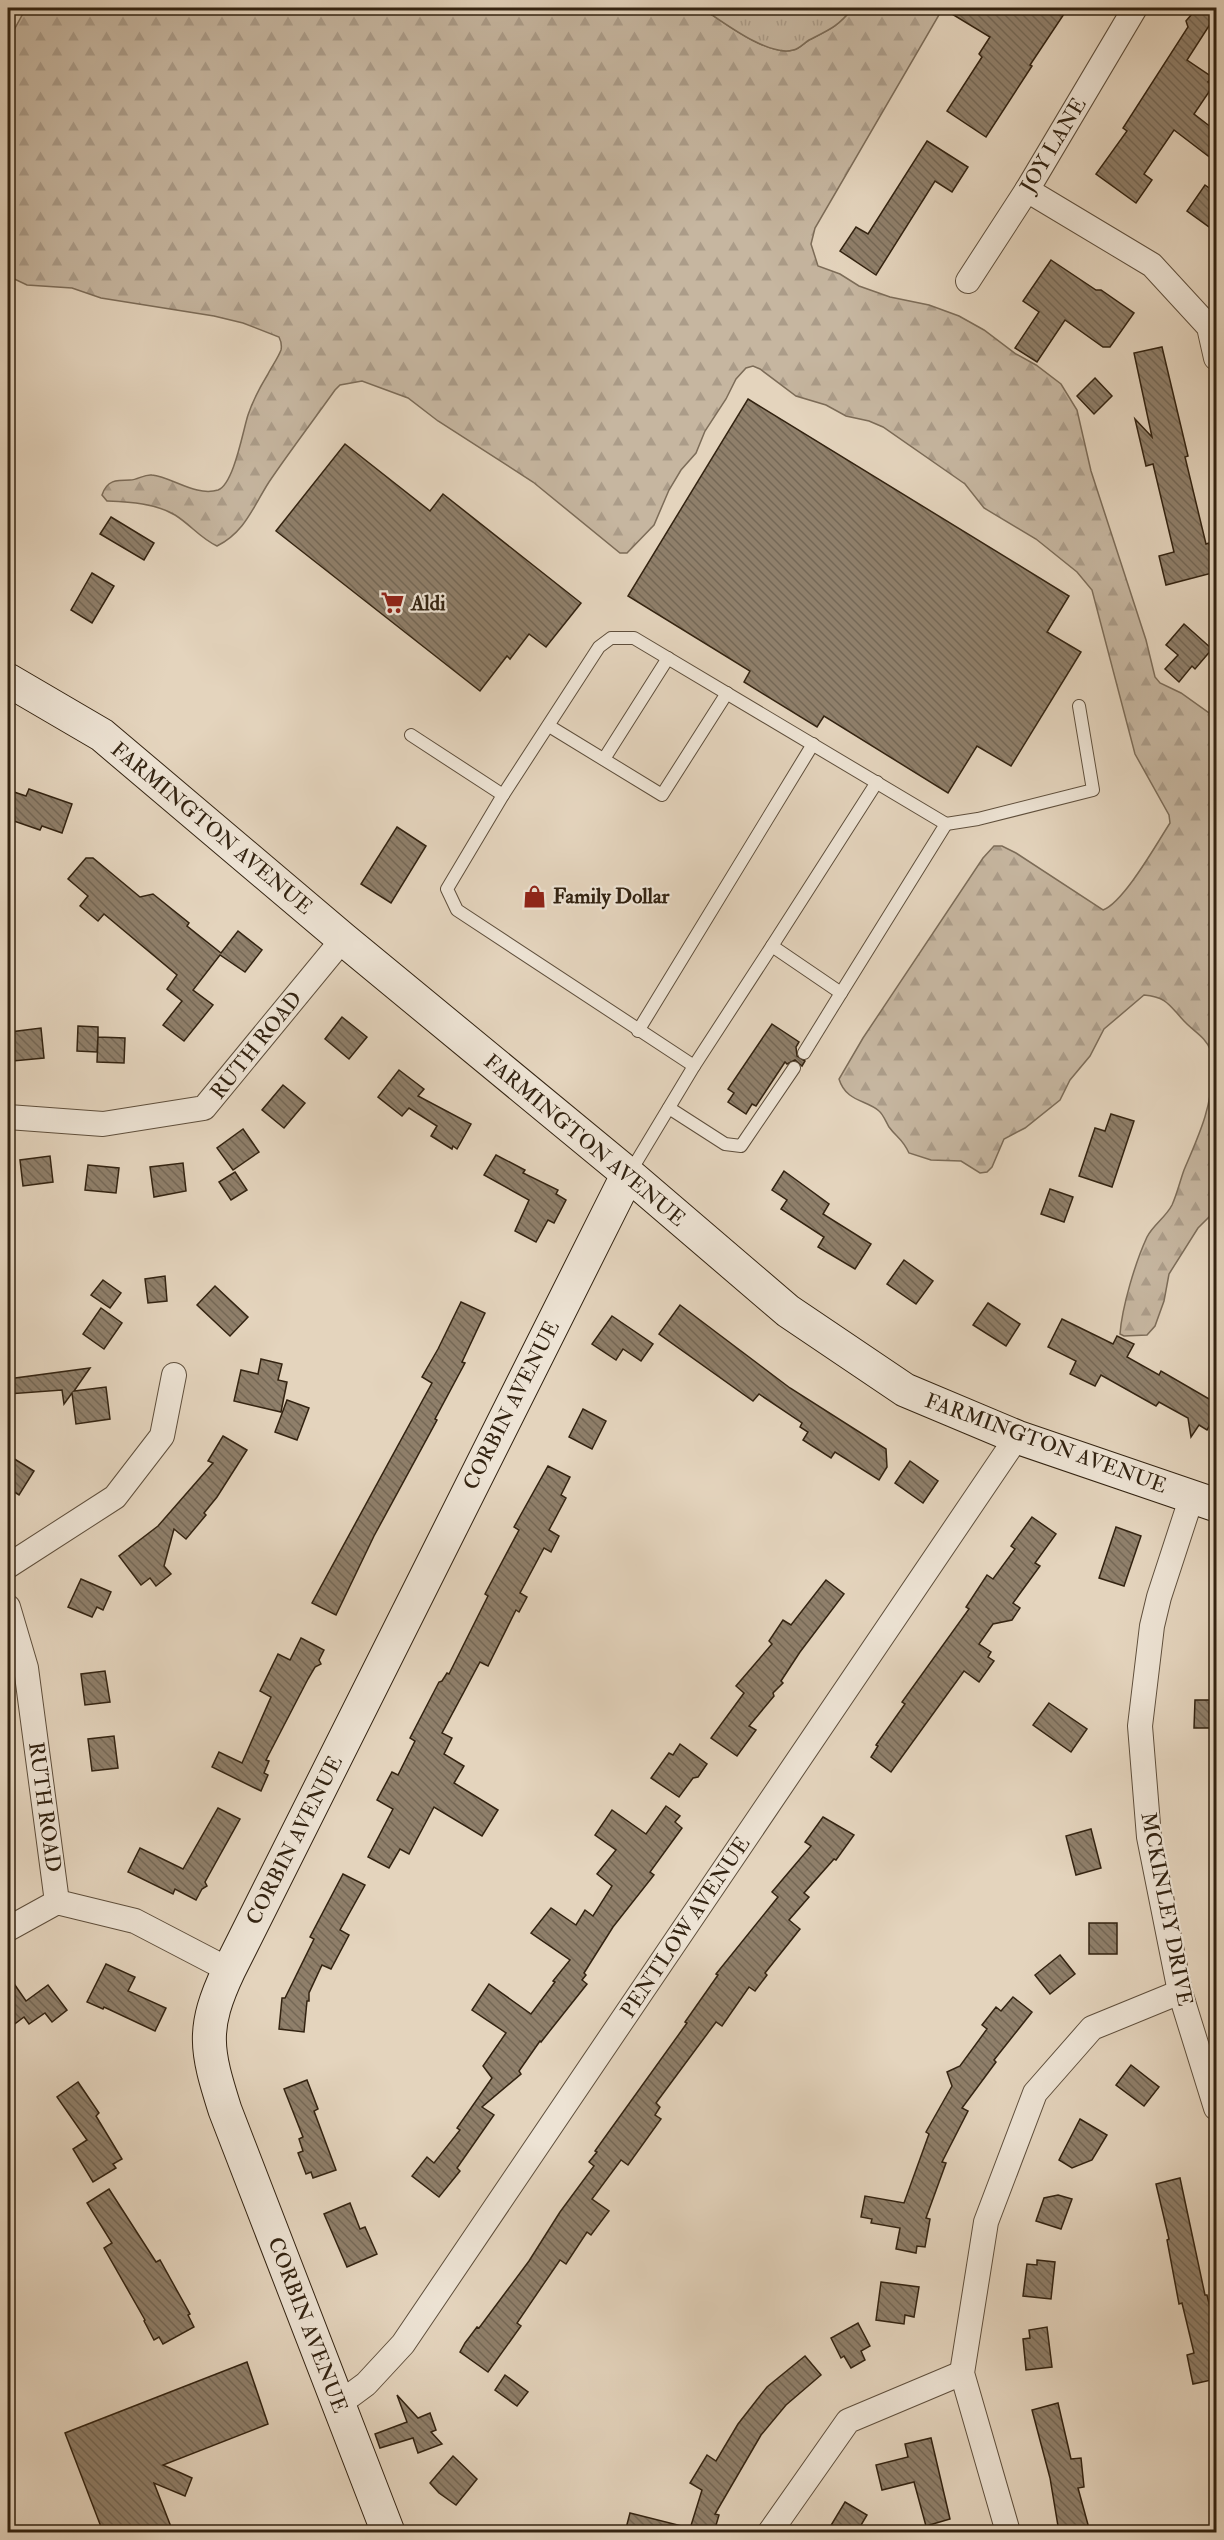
<svg xmlns="http://www.w3.org/2000/svg" width="1224" height="2540" font-family="'IM FELL Double Pica',serif">
<style>
.forest{fill:url(#forest-firs);stroke:#7c6c58;stroke-width:1.5}
.park{fill:url(#park-tufts);stroke:#7c6c58;stroke-width:1.5}
.building{fill:url(#building-back-hatch);stroke:#332311;stroke-width:1.5}
.lines{fill:none;stroke-linecap:round;stroke-linejoin:round}
.service-casing{stroke:#5f4f3c;stroke-width:14}
.minor-casing{stroke:#5f4f3c;stroke-width:26}
.secondary-casing{stroke:#332311;stroke-width:35}
.service{stroke:#ede3d4;stroke-width:12}
.minor{stroke:#ede3d4;stroke-width:24}
.secondary{stroke:#ede3d4;stroke-width:33}
.labels{text-anchor:middle;stroke-width:4.5;stroke-linejoin:round;paint-order:stroke}
.street-label{font-size:21px;fill:#332311;stroke:#ede3d4}
.poi-label{font-size:21px;font-weight:bold;fill:#332311;stroke:#ede3d4;text-anchor:start}
</style>
<defs>
<pattern id="forest-firs" width="22" height="20" patternUnits="userSpaceOnUse" patternTransform="scale(1.5)"><rect width="22" height="20" fill="#c6b6a0"/><path d="M5 1l3.5 6h-7zM16 11l3.5 6h-7z" fill="#ab9c89"/></pattern>
<pattern id="park-tufts" width="24" height="20" patternUnits="userSpaceOnUse" patternTransform="scale(1.5)"><rect width="24" height="20" fill="#c6b6a0"/><path d="M3 7l-1-3M5 7V3M7 7l1-3M15 17l-1-3M17 17v-4M19 17l1-3" fill="none" stroke="#ab9c89"/></pattern>
<pattern id="building-back-hatch" width="6" height="6" patternUnits="userSpaceOnUse" patternTransform="scale(1.5)"><rect width="6" height="6" fill="#8f7f6a"/><path d="M-1 5l2 2M0 0l6 6M5-1l2 2" fill="none" stroke="#756856"/></pattern>
</defs>
<rect width="100%" height="100%" fill="#e4d4bd"/>
<filter id="stains"><feTurbulence type="fractalNoise" baseFrequency=".00333" numOctaves="4"/><feColorMatrix values="0 0 0 0 .2 0 0 0 0 .09 0 0 0 0 .02 0 0 0 .5 -.17"/></filter>
<radialGradient id="worn" r=".72"><stop offset=".6" stop-color="#630" stop-opacity="0"/><stop offset="1" stop-color="#630" stop-opacity=".3"/></radialGradient>
<!-- forest -->
<path class="forest" d="M26,8H702C722,21 768,57 793,50C799,49 804,43 809,40C831,29 837,27 853,8H943L815,228L811,244L818,266L840,274L859,286L890,297L929,305L959,316L984,330L1016,354L1036,365L1061,384L1077,410L1091,471L1146,640L1155,677L1160,683L1181,693L1216,718V1167L1210,1183L1214,1203L1211,1215L1198,1228L1169,1274L1164,1301L1155,1326L1147,1335L1124,1336L1120,1334C1122,1307 1135,1263 1147,1237C1153,1225 1166,1217 1172,1205C1177,1194 1180,1181 1184,1170C1198,1137 1213,1106 1212,1069C1212,1064 1213,1056 1211,1051C1206,1037 1193,1031 1184,1021C1169,1005 1167,997 1144,995L1104,1029L1090,1056L1070,1080L1060,1100L1025,1128L1004,1139L992,1167L987,1172L980,1173L961,1161L931,1160L909,1153C902,1138 897,1138 889,1127C886,1122 883,1114 879,1111C867,1100 846,1102 839,1079L863,1038L983,858L994,846H1002L1016,853L1103,910C1124,902 1157,843 1170,823L1169,815L1135,754L1092,590L1077,572L1036,539L984,508L965,484L883,427L869,421L846,416L826,405L796,396L760,369L753,366L746,368L736,379L726,399L705,431L696,453L681,470L669,490L654,525L627,553H620L533,482L438,421L408,398L362,381L340,385L335,390C313,421 290,451 269,482C253,507 245,532 217,546C200,538 191,525 175,515C155,503 130,502 107,501L102,495C107,480 116,480 130,480C138,480 144,474 152,475C172,477 196,497 218,490C234,484 243,430 248,415C253,400 260,387 268,374C272,366 278,358 281,350C282,345 281,341 279,337L243,323L214,316L101,298L72,288L27,285L8,276V41Z"/>
<!-- park -->
<path class="park" d="M702,8H853C837,27 831,29 809,40C804,43 799,49 793,50C768,57 722,21 702,8Z"/>
<!-- building -->
<g class="building">
<polygon points="942,8 1068,8 1030,65 1032,66 986,137 947,111 982,57 979,54 990,37"/>
<polygon points="1197,8 1216,8 1216,15 1187,60 1212,77 1208,82 1213,86 1194,114 1216,131 1216,162 1174,130 1144,174 1152,180 1136,203 1096,174 1127,131 1123,128 1188,27 1186,21"/>
<polygon points="927,141 968,167 952,192 935,181 876,275 840,251 856,227 868,234"/>
<polygon points="1205,185 1216,193 1216,232 1187,211"/>
<polygon points="1051,260 1096,290 1101,290 1134,313 1110,347 1103,347 1065,320 1037,362 1015,348 1039,312 1023,301"/>
<polygon points="1162,347 1188,456 1185,457 1206,544 1209,543 1210,547 1216,546 1216,572 1166,585 1159,556 1174,552 1153,464 1146,466 1135,419 1152,437 1134,353"/>
<polygon points="1095,378 1112,396 1094,414 1077,396"/>
<polygon points="748,399 1069,596 1047,632 1081,652 1011,766 977,746 948,793 824,716 817,727 744,682 750,671 628,596"/>
<polygon points="345,444 430,511 443,494 581,603 546,647 529,634 510,659 507,656 480,691 276,531"/>
<polygon points="111,517 154,543 144,560 100,534"/>
<polygon points="92,573 114,586 92,623 71,610"/>
<polygon points="1184,624 1212,649 1195,669 1192,666 1179,682 1165,669 1178,655 1166,645"/>
<polygon points="29,789 72,804 62,833 42,826 40,830 8,819 8,809 14,792 26,796"/>
<polygon points="397,827 426,846 391,903 361,884"/>
<polygon points="86,858 93,858 140,897 153,894 189,923 187,926 221,953 238,931 262,950 245,972 220,955 193,990 213,1005 184,1041 163,1025 182,1001 167,989 177,975 104,914 98,921 80,906 88,896 68,879"/>
<polygon points="342,1017 367,1037 349,1059 325,1039"/>
<polygon points="772,1024 799,1042 796,1047 797,1056 805,1061 802,1066 795,1060 787,1064 785,1062 756,1106 752,1104 746,1114 728,1102 734,1093 728,1089"/>
<polygon points="78,1026 98,1027 98,1037 125,1038 124,1063 97,1062 98,1037 97,1052 77,1051"/>
<polygon points="41,1028 44,1058 13,1061 10,1032"/>
<polygon points="399,1070 424,1089 418,1096 471,1124 457,1149 453,1146 452,1149 431,1136 437,1126 409,1108 402,1116 378,1097"/>
<polygon points="283,1085 305,1103 284,1128 262,1110"/>
<polygon points="1111,1114 1134,1121 1112,1187 1079,1176 1095,1128 1105,1131"/>
<polygon points="243,1129 259,1152 233,1170 217,1148"/>
<polygon points="496,1155 525,1170 523,1173 558,1190 556,1194 566,1200 554,1223 548,1220 536,1242 515,1231 529,1200 484,1175"/>
<polygon points="50,1156 53,1182 23,1186 20,1160"/>
<polygon points="183,1163 186,1191 154,1197 150,1167"/>
<polygon points="88,1165 119,1168 116,1193 85,1190"/>
<polygon points="784,1171 829,1204 823,1214 871,1244 855,1269 818,1247 824,1237 781,1209 787,1200 772,1190"/>
<polygon points="235,1172 247,1190 231,1200 219,1182"/>
<polygon points="1050,1189 1073,1197 1064,1222 1041,1214"/>
<polygon points="904,1260 933,1281 916,1304 887,1284"/>
<polygon points="165,1276 167,1301 148,1303 145,1279"/>
<polygon points="103,1280 121,1293 110,1308 91,1295"/>
<polygon points="215,1286 248,1317 230,1336 197,1305"/>
<polygon points="461,1302 485,1313 462,1362 465,1363 435,1419 437,1420 374,1536 336,1615 312,1603 432,1383 422,1377 438,1349"/>
<polygon points="988,1303 1020,1324 1006,1346 973,1325"/>
<polygon points="680,1305 790,1388 886,1449 887,1467 879,1480 835,1452 831,1458 803,1440 808,1432 800,1427 802,1423 759,1394 753,1401 659,1334"/>
<polygon points="101,1308 122,1323 104,1349 83,1334"/>
<polygon points="612,1316 653,1344 641,1361 623,1349 616,1360 592,1344"/>
<polygon points="1062,1319 1113,1344 1117,1336 1134,1344 1127,1357 1159,1375 1161,1371 1216,1403 1216,1414 1207,1430 1199,1425 1191,1437 1188,1418 1159,1402 1156,1406 1101,1375 1095,1386 1070,1374 1076,1361 1048,1347"/>
<polygon points="261,1359 282,1364 278,1380 287,1382 281,1412 234,1401 241,1370 258,1374"/>
<polygon points="90,1368 74,1391 106,1387 110,1419 76,1424 72,1393 64,1404 62,1390 8,1394 8,1379"/>
<polygon points="287,1400 309,1408 297,1440 275,1432"/>
<polygon points="583,1409 606,1421 592,1449 569,1437"/>
<polygon points="223,1436 247,1450 217,1497 204,1513 206,1515 186,1539 174,1529 164,1566 171,1574 156,1586 150,1578 141,1585 119,1556 158,1526 213,1463 208,1461"/>
<polygon points="8,1455 34,1471 19,1495 8,1488"/>
<polygon points="910,1461 938,1481 923,1503 895,1483"/>
<polygon points="548,1466 570,1477 561,1495 566,1498 549,1530 559,1536 551,1552 544,1548 520,1593 527,1597 519,1612 516,1610 488,1666 480,1662 442,1733 452,1738 444,1754 464,1766 454,1783 498,1810 482,1836 434,1807 409,1854 400,1849 389,1868 368,1857 393,1809 377,1800 392,1772 398,1775 415,1741 410,1738 439,1682 442,1681 447,1673 449,1674 488,1596 485,1594 519,1530 514,1527"/>
<polygon points="1032,1517 1056,1534 1035,1563 1040,1566 1013,1603 1020,1608 1012,1620 993,1624 979,1644 991,1652 988,1657 994,1661 979,1682 964,1671 891,1772 871,1757 878,1746 876,1745 905,1704 902,1702 969,1609 966,1607 987,1575 993,1579 1015,1549 1011,1546"/>
<polygon points="1116,1527 1141,1536 1124,1586 1099,1578"/>
<polygon points="81,1579 111,1592 103,1610 97,1607 92,1617 68,1607"/>
<polygon points="826,1580 844,1594 800,1652 781,1681 783,1683 773,1693 774,1696 749,1726 756,1730 737,1756 711,1738 744,1693 736,1686 772,1644 769,1641 783,1620 791,1625"/>
<polygon points="301,1638 324,1650 319,1660 321,1664 315,1667 308,1679 266,1760 269,1761 264,1773 268,1775 261,1791 212,1767 219,1752 242,1763 271,1697 260,1691 278,1654 290,1660"/>
<polygon points="105,1671 110,1702 85,1705 81,1674"/>
<polygon points="1195,1700 1216,1700 1216,1728 1194,1728"/>
<polygon points="1049,1703 1087,1729 1071,1752 1033,1725"/>
<polygon points="114,1736 118,1768 92,1771 88,1739"/>
<polygon points="680,1744 707,1764 698,1777 693,1778 679,1797 651,1778 669,1753 673,1755"/>
<polygon points="666,1806 680,1816 675,1822 682,1828 650,1872 654,1875 613,1927 584,1973 586,1975 582,1980 587,1984 541,2042 540,2041 519,2071 521,2074 482,2107 494,2115 457,2168 460,2171 439,2197 412,2176 427,2157 434,2163 460,2130 457,2128 492,2078 483,2066 506,2033 472,2010 489,1984 531,2014 555,1982 553,1981 570,1960 531,1933 551,1908 576,1925 585,1910 593,1916 612,1886 597,1874 616,1850 595,1835 612,1810 646,1834"/>
<polygon points="218,1808 240,1819 205,1882 207,1886 202,1889 196,1900 175,1889 173,1894 128,1872 140,1848 183,1869"/>
<polygon points="823,1817 854,1835 836,1860 834,1859 804,1893 809,1897 789,1920 800,1929 765,1973 767,1975 755,1991 749,1987 722,2026 716,2022 656,2103 660,2107 655,2115 661,2119 628,2165 621,2160 592,2199 609,2211 591,2235 587,2232 566,2264 560,2260 517,2323 521,2326 488,2372 460,2352 465,2343 477,2327 479,2328 529,2261 560,2212 594,2166 589,2162 597,2152 595,2151 687,2023 685,2022 718,1975 716,1974 778,1897 772,1892 811,1846 805,1842"/>
<polygon points="1091,1829 1101,1868 1076,1875 1066,1836"/>
<polygon points="343,1874 365,1885 340,1930 349,1935 331,1969 322,1965 309,1993 309,2001 307,2001 304,2032 279,2029 282,1998 285,1998 314,1939 310,1937"/>
<rect x="1089" y="1923" width="28" height="31"/>
<polygon points="1060,1955 1075,1974 1050,1994 1035,1975"/>
<polygon points="106,1964 135,1977 128,1991 166,2008 155,2031 104,2007 103,2009 87,2002"/>
<polygon points="8,1975 26,2001 48,1985 67,2010 52,2022 45,2013 29,2024 24,2017 8,2029"/>
<polygon points="1013,1997 1032,2012 994,2060 996,2062 962,2108 968,2111 942,2162 946,2163 926,2218 930,2219 925,2247 917,2246 916,2253 896,2249 900,2228 871,2223 872,2219 861,2217 865,2196 904,2203 929,2134 926,2132 952,2086 947,2072 960,2066 987,2029 982,2025 996,2007 1001,2011"/>
<polygon points="1131,2065 1159,2087 1144,2106 1116,2085"/>
<polygon points="307,2080 318,2109 314,2111 336,2170 313,2178 311,2172 306,2174 298,2153 303,2151 299,2139 303,2137 284,2089"/>
<polygon points="78,2082 99,2113 96,2116 122,2159 113,2164 116,2168 93,2182 73,2149 87,2140 57,2097"/>
<polygon points="1080,2119 1107,2135 1092,2160 1072,2168 1059,2160"/>
<polygon points="1180,2178 1205,2295 1207,2295 1216,2332 1216,2379 1193,2384 1187,2355 1194,2353 1182,2303 1179,2304 1167,2240 1169,2239 1156,2184"/>
<polygon points="109,2189 156,2262 160,2260 190,2314 188,2315 194,2327 163,2344 159,2337 154,2340 144,2321 145,2320 104,2248 112,2243 87,2203"/>
<polygon points="1058,2195 1072,2199 1061,2229 1036,2221 1044,2198"/>
<polygon points="350,2203 360,2229 365,2227 377,2254 347,2267 324,2214"/>
<polygon points="1037,2260 1055,2262 1051,2299 1023,2296 1027,2264 1037,2265"/>
<polygon points="881,2282 919,2287 914,2317 905,2315 904,2324 876,2320"/>
<polygon points="858,2323 870,2346 861,2351 865,2360 851,2368 844,2356 841,2358 831,2338"/>
<polygon points="1047,2327 1052,2367 1026,2370 1023,2339 1030,2338 1029,2330"/>
<polygon points="805,2356 821,2375 786,2405 761,2435 715,2514 719,2515 714,2532 689,2532 702,2490 690,2483 707,2455 716,2461 738,2424 767,2387"/>
<polygon points="247,2362 268,2424 163,2465 192,2478 185,2496 154,2483 173,2532 103,2532 65,2433"/>
<polygon points="505,2375 528,2392 517,2406 495,2390"/>
<polygon points="397,2395 418,2418 430,2413 436,2430 431,2432 442,2444 418,2453 413,2438 380,2448 375,2434 407,2422"/>
<polygon points="1058,2403 1071,2459 1081,2458 1084,2487 1078,2488 1090,2532 1059,2532 1050,2478 1032,2410"/>
<polygon points="931,2438 950,2519 926,2526 914,2482 882,2490 876,2465 908,2457 905,2444"/>
<polygon points="453,2456 477,2479 456,2505 439,2493 430,2483"/>
<polygon points="845,2502 867,2515 857,2532 827,2532"/>
<polygon points="630,2513 682,2526 682,2532 625,2532"/>
</g>
<g class="lines">
<defs>
<g id="service">
<polyline points="549,726 662,795 727,693"/>
<polyline points="411,735 503,795 599,647 611,638 634,638 946,824 841,993 772,946 694,1066 629,1174"/>
<polyline points="604,759 668,658"/>
<polyline points="503,795 447,889 457,910 694,1066"/>
<polyline points="946,824 978,819 1093,790 1079,706"/>
<polyline points="772,946 877,782"/>
<polyline points="638,1031 813,744"/>
<polyline points="804,1053 841,993"/>
<polyline points="669,1108 725,1144 741,1146 794,1068"/>
</g>
<g id="minor">
<polyline points="1027,190 1152,265 1209,327 1216,358"/>
<polyline points="968,281 1027,190 1135,8"/>
<polyline points="8,1117 103,1124 204,1108 343,939"/>
<polyline points="1192,1496 1159,1597 1152,1626 1140,1726 1149,1837 1180,1992 1216,2108"/>
<polyline points="8,1566 115,1497 162,1436 174,1375"/>
<polyline points="8,1607 26,1668 57,1902"/>
<polyline points="8,1929 57,1902 135,1921 229,1970"/>
<polyline points="339,2404 366,2384 403,2344 1017,1437"/>
<polyline points="770,2532 848,2421 962,2373"/>
<polyline points="1008,2532 962,2373 986,2222 1035,2093 1092,2028 1180,1992"/>
</g>
<g id="secondary">
<polyline points="8,680 102,735 343,939 628,1174 788,1311 905,1390 1017,1437 1216,1505"/>
<path d="M388,2532L225,2110C206,2050 201,2029 229,1970L628,1174"/>
</g>
</defs>
<!-- service casing -->
<use href="#service" class="service-casing"/>
<!-- minor casing -->
<use href="#minor" class="minor-casing"/>
<!-- secondary casing -->
<use href="#secondary" class="secondary-casing"/>
<!-- service -->
<use href="#service" class="service"/>
<!-- minor -->
<use href="#minor" class="minor"/>
<!-- secondary -->
<use href="#secondary" class="secondary"/>
</g>
<!-- icons -->
<defs>
<symbol id="supermarket-bare" viewBox="-9 -9 18 18"><path d="M-6-5.5h2.5l.6 2H6L4.5 2H-2.5L-4.4-4H-6ZM-1.5 3.2a1.3 1.3 0 1 0 .1 0ZM3 3.2a1.3 1.3 0 1 0 .1 0Z" fill="#8f2418" stroke="#ede3d4" stroke-width="2.5" paint-order="stroke"/></symbol>
<symbol id="shop-bare" viewBox="-9 -9 18 18"><path d="M-5-2.5h2.3a2.7 3.5 0 0 1 5.4 0H5L5.5 6h-11ZM-1.5-2.5h3a1.5 2.3 0 0 0-3 0Z" fill="#8f2418" stroke="#ede3d4" stroke-width="2.5" paint-order="stroke"/></symbol>
</defs>
<g fill-rule="evenodd">
<use href="#supermarket-bare" x="376" y="586" width="33" height="33"/>
<use href="#shop-bare" x="518" y="880" width="33" height="33"/>
</g>
<g class="labels">
<!-- street labels -->
<g class="street-label">
<text transform="translate(1053 145) rotate(-59)" y="7">JOY LANE</text>
<text transform="translate(212 828) rotate(40)" y="7">FARMINGTON AVENUE</text>
<text transform="translate(256 1045) rotate(-51)" y="7">RUTH ROAD</text>
<text transform="translate(585 1140) rotate(40)" y="7">FARMINGTON AVENUE</text>
<text transform="translate(511 1405) rotate(-63)" y="7">CORBIN AVENUE</text>
<text transform="translate(1046 1443) rotate(20)" y="7">FARMINGTON AVENUE</text>
<text transform="translate(45 1807) rotate(82)" y="7">RUTH ROAD</text>
<text transform="translate(294 1840) rotate(-63)" y="7">CORBIN AVENUE</text>
<text transform="translate(1167 1909) rotate(79)" y="7">MCKINLEY DRIVE</text>
<text transform="translate(685 1927) rotate(-56)" y="7">PENTLOW AVENUE</text>
<text transform="translate(308 2325) rotate(69)" y="7">CORBIN AVENUE</text>
</g>
<!-- poi labels -->
<g class="poi-label">
<text x="411" y="610">Aldi</text>
<text x="553" y="903">Family Dollar</text>
</g>
</g>
<!-- margin -->
<rect width="1224" height="2540" fill="none" stroke="#e4d4bd" stroke-width="30"/>
<rect x="9" y="9" width="1206" height="2522" fill="none" stroke="#332311" stroke-width="3"/>
<rect x="15" y="15" width="1194" height="2510" fill="none" stroke="#332311" stroke-width="1.5"/>
<rect width="100%" height="100%" filter="url(#stains)"/>
<rect width="100%" height="100%" fill="url(#worn)"/>
</svg>
